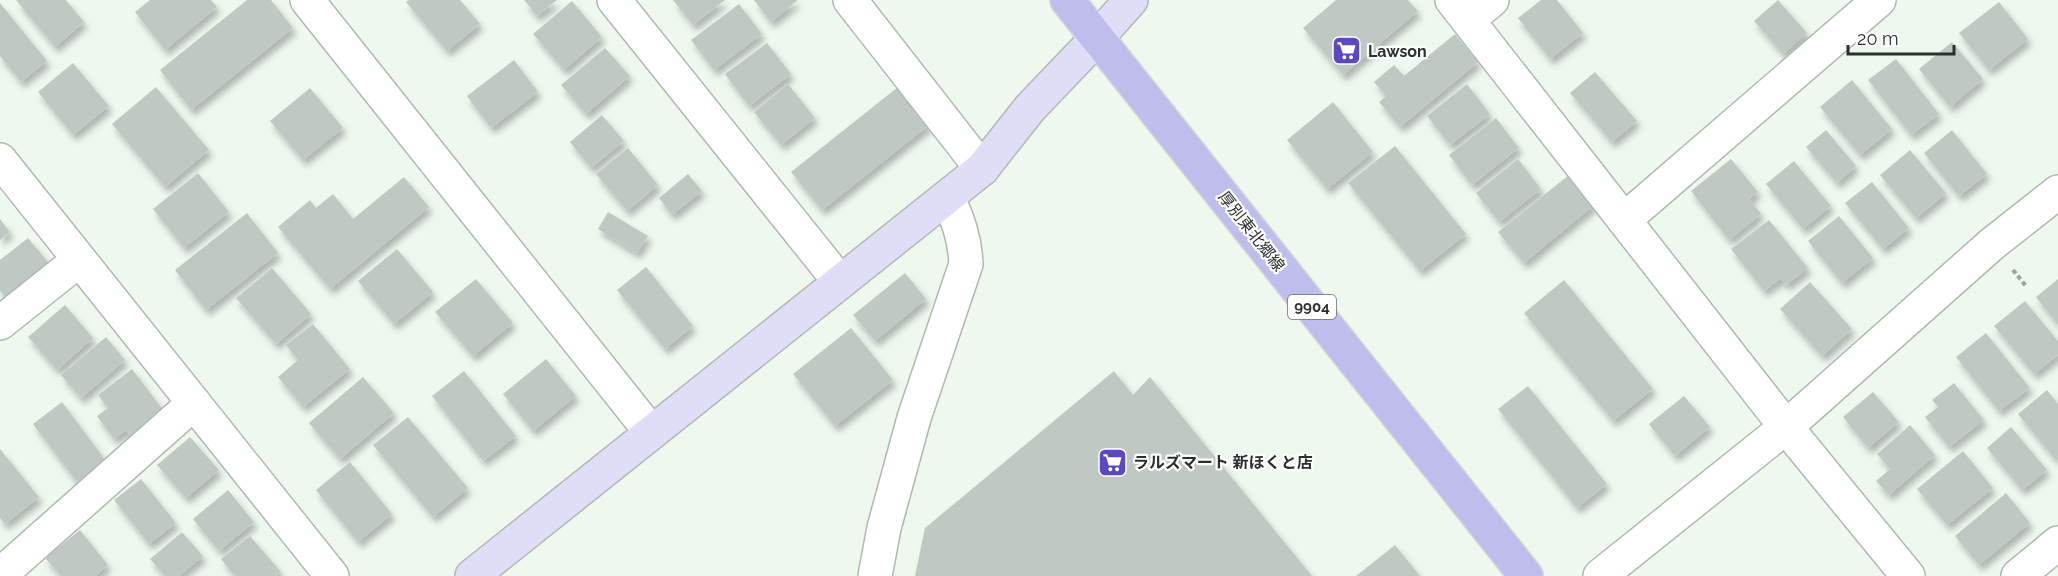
<svg xmlns="http://www.w3.org/2000/svg" width="2058" height="576" font-family="Raleway,'Noto Sans JP',sans-serif">
<style>
.building{fill:#c0c9c1;filter:url(#shadow)}
.lines{fill:none;stroke-linecap:round;stroke-linejoin:round}
.street-casing{stroke:#b0b9b1;stroke-width:36}
.secondary-casing{stroke:#b0b9b1;stroke-width:36}
.primary-casing{stroke:#d5d6d5;stroke-width:36}
.path{stroke:#9ca49d;stroke-width:4;stroke-dasharray:4.5 3;stroke-linecap:butt}
.street{stroke:#fff;stroke-width:33}
.secondary{stroke:#dfdef6;stroke-width:33}
.primary{stroke:#bfbdec;stroke-width:33}
.labels{text-anchor:middle;stroke-width:4.5;stroke-linejoin:round;paint-order:stroke}
.shield{fill:#fff;stroke:#6b6e6c;stroke-width:1.5}
.shield-label{font-size:15px;font-weight:bold;fill:#2c302d}
.poi-label{font-size:16px;font-weight:bold;fill:#2c302d;stroke:#fff;text-anchor:start}
.street-label{font-size:16px;fill:#2c302d;stroke:#fff}
</style>
<defs>
<filter id="shadow"><feDropShadow dx="3.5" dy="6" stdDeviation="3" flood-color="#0004"/></filter>
</defs>
<rect width="100%" height="100%" fill="#eef8ef"/>
<!-- building -->
<g class="building">
<polygon points="16,0 66,0 84,22 55,47"/>
<polygon points="150,0 211,0 217,7 165,50 135,12"/>
<polygon points="247,0 271,0 293,28 191,110 160,70"/>
<polygon points="409,0 460,0 480,24 447,51 406,2"/>
<polygon points="524,0 557,0 537,16"/>
<polygon points="673,0 725,0 693,25"/>
<polygon points="754,0 798,0 771,22"/>
<polygon points="1336,0 1408,0 1418,11 1343,75 1303,28"/>
<polygon points="1541,0 1557,0 1583,33 1550,59 1518,18"/>
<polygon points="1778,0 1807,33 1783,54 1754,21"/>
<polygon points="572,1 602,37 564,70 533,34"/>
<polygon points="1999,2 2028,39 1989,70 1959,33"/>
<polygon points="0,3 47,61 21,82 0,56"/>
<polygon points="739,4 762,34 714,70 691,40"/>
<polygon points="1455,34 1478,62 1400,127 1379,102 1386,96 1374,82 1394,65 1404,76"/>
<polygon points="1952,42 1983,79 1950,107 1919,69"/>
<polygon points="767,43 791,74 749,106 725,74"/>
<polygon points="605,48 630,76 586,114 561,85"/>
<polygon points="1896,59 1939,114 1911,135 1868,80"/>
<polygon points="514,60 538,92 491,128 467,96"/>
<polygon points="73,63 109,106 73,135 38,92"/>
<polygon points="1595,72 1637,121 1612,142 1570,93"/>
<polygon points="1852,80 1892,129 1860,155 1820,107"/>
<polygon points="788,84 815,118 781,145 754,112"/>
<polygon points="1467,84 1490,114 1450,145 1427,116"/>
<polygon points="156,87 209,150 165,187 112,124"/>
<polygon points="898,87 929,125 822,210 791,172"/>
<polygon points="310,88 343,128 303,160 270,121"/>
<polygon points="1333,102 1373,152 1327,189 1287,140"/>
<polygon points="602,115 624,141 591,168 570,142"/>
<polygon points="1496,118 1519,148 1472,185 1449,155"/>
<polygon points="1826,130 1856,166 1837,183 1806,147"/>
<polygon points="1952,130 1987,174 1959,196 1924,153"/>
<polygon points="1395,146 1466,234 1420,271 1348,183"/>
<polygon points="628,148 658,185 627,211 596,174"/>
<polygon points="1910,150 1946,193 1916,218 1880,175"/>
<polygon points="1518,159 1541,189 1499,222 1476,193"/>
<polygon points="1731,159 1758,192 1749,199 1761,214 1729,240 1691,191"/>
<polygon points="1794,161 1831,206 1803,229 1766,184"/>
<polygon points="198,173 229,212 184,248 153,209"/>
<polygon points="688,174 702,191 672,215 659,198"/>
<polygon points="1569,175 1594,205 1524,263 1498,232"/>
<polygon points="404,177 429,207 330,289 278,227 310,200 316,208 333,194 353,219"/>
<polygon points="1872,182 1909,228 1883,249 1845,203"/>
<polygon points="608,212 648,236 637,253 598,229"/>
<polygon points="247,213 278,253 206,310 175,270"/>
<polygon points="1839,216 1873,258 1842,283 1808,241"/>
<polygon points="0,219 10,232 0,240"/>
<polygon points="1769,220 1808,268 1786,285 1781,278 1764,291 1731,249"/>
<polygon points="28,238 53,268 10,303 0,291 0,260"/>
<polygon points="397,249 433,292 394,324 358,281"/>
<polygon points="646,267 693,326 665,349 617,290"/>
<polygon points="272,268 311,314 276,344 236,298"/>
<polygon points="905,273 926,299 875,341 853,315"/>
<polygon points="476,279 513,323 473,356 435,312"/>
<polygon points="2058,279 2058,325 2036,297"/>
<polygon points="1564,280 1653,389 1613,421 1524,313"/>
<polygon points="1810,282 1852,329 1822,356 1780,309"/>
<polygon points="2025,301 2058,341 2058,355 2034,374 1994,326"/>
<polygon points="65,305 93,338 57,370 28,337"/>
<polygon points="313,324 350,369 303,407 278,377 298,360 286,345"/>
<polygon points="851,328 893,380 835,426 793,374"/>
<polygon points="1986,333 2030,388 1999,411 1956,357"/>
<polygon points="106,337 125,360 81,398 61,375"/>
<polygon points="546,359 576,396 533,431 503,394"/>
<polygon points="132,369 167,415 134,440 126,430 114,439 97,416 108,408 98,395"/>
<polygon points="464,371 516,436 483,461 432,396"/>
<polygon points="1114,371 1133,395 1150,377 1312,576 915,576 925,528"/>
<polygon points="363,377 394,413 340,459 309,423"/>
<polygon points="1954,383 1984,420 1949,447 1925,417 1938,407 1932,400"/>
<polygon points="1528,386 1607,484 1577,508 1498,409"/>
<polygon points="2047,390 2058,404 2058,456 2055,459 2018,414"/>
<polygon points="1873,392 1899,422 1868,448 1843,417"/>
<polygon points="1684,396 1710,427 1675,456 1649,424"/>
<polygon points="62,402 106,461 77,482 33,424"/>
<polygon points="408,417 468,488 433,517 373,445"/>
<polygon points="1910,425 1935,455 1889,495 1876,481 1890,469 1877,454"/>
<polygon points="2011,427 2047,470 2022,490 1987,448"/>
<polygon points="190,437 219,470 186,498 157,465"/>
<polygon points="0,449 39,497 5,524 0,518"/>
<polygon points="1963,451 1993,488 1947,525 1917,489"/>
<polygon points="350,462 392,514 358,542 316,490"/>
<polygon points="141,479 176,523 149,544 114,500"/>
<polygon points="228,490 254,522 219,551 193,519"/>
<polygon points="2006,493 2030,523 1979,565 1955,536"/>
<polygon points="80,530 108,565 95,576 61,576 45,558"/>
<polygon points="182,532 203,556 179,576 165,576 150,559"/>
<polygon points="250,536 281,572 275,576 235,576 221,559"/>
<polygon points="1395,545 1420,576 1356,576"/>
</g>
<g class="lines">
<defs>
<g id="street">
<polyline points="307,0 651,432"/>
<polyline points="614,0 840,282"/>
<polyline points="850,0 982,169"/>
<polyline points="1452,0 1786,427 1908,576"/>
<polyline points="1468,20 1492,0"/>
<polyline points="0,160 332,576"/>
<polyline points="1624,220 1879,0"/>
<polyline points="0,323 79,260"/>
<polyline points="0,575 194,403"/>
<path d="M875,576L884,528L914,418L966,264C965,239 958,220 948,198"/>
<polyline points="1600,576 1786,427 1992,244 2058,192"/>
<polyline points="2018,576 2058,543"/>
</g>
<polyline id="secondary" points="472,576 982,169 1030,108 1097,38 1131,0"/>
<polyline id="primary" points="1067,0 1526,576"/>
</defs>
<!-- street casing -->
<use href="#street" class="street-casing"/>
<!-- secondary casing -->
<use href="#secondary" class="secondary-casing"/>
<!-- primary casing -->
<use href="#primary" class="primary-casing"/>
<!-- path -->
<polyline class="path" points="2013,270 2026,286"/>
<!-- street -->
<use href="#street" class="street"/>
<!-- secondary -->
<use href="#secondary" class="secondary"/>
<!-- primary -->
<use href="#primary" class="primary"/>
</g>
<!-- icons -->
<defs>
<symbol id="supermarket-square" viewBox="-11 -11 22 22"><rect x="-9" y="-9" width="18" height="18" rx="4" fill="#5c48c0" stroke="#fff"/><path d="M-6-5.5h2.5l.6 2H6L4.5 2H-2.5L-4.4-4H-6ZM-1.5 3.2a1.3 1.3 0 1 0 .1 0ZM3 3.2a1.3 1.3 0 1 0 .1 0Z" fill="#fff"/></symbol>
</defs>
<g fill-rule="evenodd">
<use href="#supermarket-square" x="1330" y="34" width="33" height="33"/>
<use href="#supermarket-square" x="1096" y="446" width="33" height="33"/>
</g>
<g class="labels">
<!-- shield labels -->
<rect class="shield" x="1288" y="295" width="48" height="24" rx="4.5"/>
<g class="shield-label">
<text x="1312" y="312">9904</text>
</g>
<!-- poi labels -->
<g class="poi-label">
<text x="1368" y="57">Lawson</text>
<text x="1133" y="468">ラルズマート 新ほくと店</text>
</g>
<!-- street labels -->
<g class="street-label">
<text transform="translate(1252 231) rotate(52)" y="6">厚別東北郷線</text>
</g>
</g>
<!-- scale -->
<path d="M1848 45v9h106v-9" fill="none" stroke="#2c302d" stroke-width="3"/>
<text x="1857" y="45" font-size="18" fill="#2c302d" stroke="#ffffff" stroke-width="4.5" paint-order="stroke">20 m</text>
</svg>
